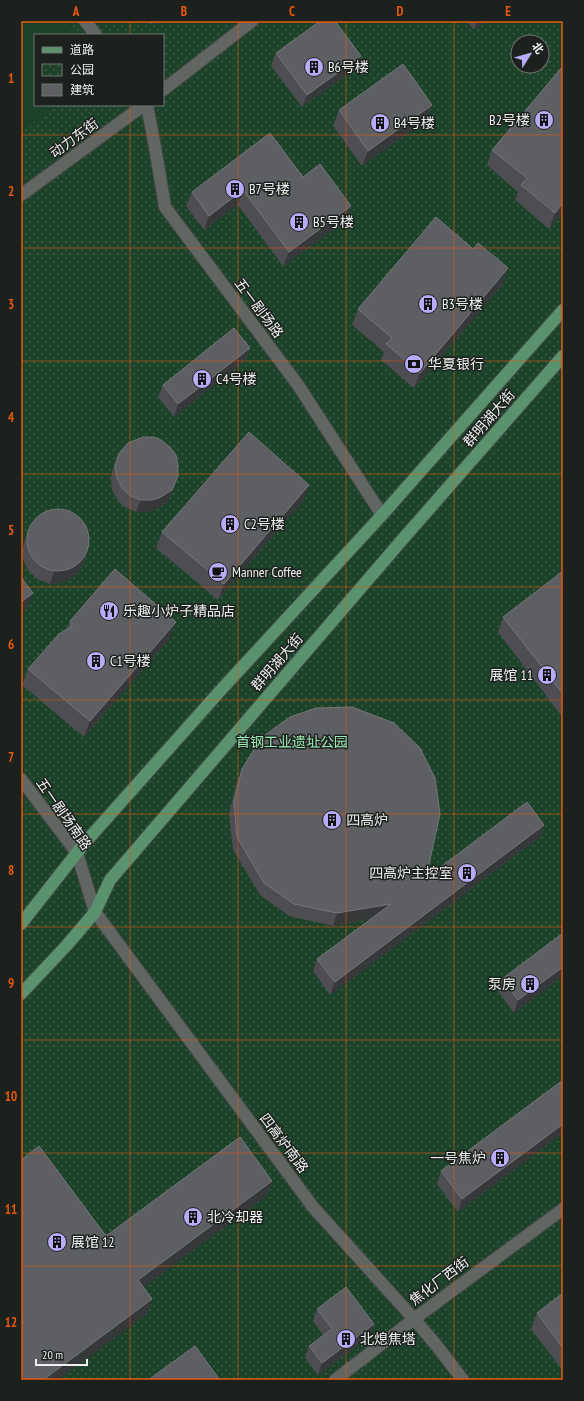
<svg xmlns="http://www.w3.org/2000/svg" width="584" height="1401" font-family="'PT Sans Narrow','Noto Sans SC',sans-serif">
<style>
.park{fill:url(#park-dots);fill-rule:evenodd}
.pitch{fill:#1c432a}
.lines{fill:none;stroke-linecap:round;stroke-linejoin:round}
.minor-casing{stroke:#444845;stroke-width:14}
.major-casing{stroke:#444845;stroke-width:14}
.minor{stroke:#616662;stroke-width:12}
.major{stroke:#59926d;stroke-width:12}
.wall{fill:#4d4d52}
.shaded-wall{fill:#36383a}
.building{fill:#5e5f63;stroke:#757678}
.grid{fill:none;stroke:#e8590c;stroke-width:1;stroke-opacity:0.55}
.labels{text-anchor:middle;stroke-width:3;stroke-linejoin:round;paint-order:stroke}
.poi-label{font-size:14px;fill:#edf0ee;stroke:#1d211e;text-anchor:start}
.street-label{font-size:14px;fill:#edf0ee;stroke:#1d211e}
.park-label{font-size:14px;fill:#9be8b3;stroke:#1d211e}
.neatline{fill:none;stroke:#e8590c;stroke-width:1.5}
.grid-label{font-size:13px;text-anchor:middle;font-weight:bold;fill:#e8590c}
</style>
<defs>
<pattern id="park-dots" width="8" height="8" patternUnits="userSpaceOnUse"><rect width="8" height="8" fill="#1c432a"/><path d="M2 2h.1M6 6h.1" fill="none" stroke="#3d5e49" stroke-width="1.8" stroke-linecap="round"/></pattern>
</defs>
<rect width="100%" height="100%" fill="#262b27"/>
<!-- park -->
<path class="park" d="M21,21H563V1380H21ZM35,35H163V105H35ZM518,42H542V66H518Z"/>
<!-- pitch -->
<polygon class="pitch" points="21,21 63,21 74,35 35,35 35,105 55,105 21,133"/>
<g class="lines">
<defs>
<g id="minor">
<polyline points="85,21 96,35"/>
<polyline points="163,90 252,21"/>
<polyline points="147,105 155,147 165,207 298,385 382,515"/>
<polyline points="21,195 144,105"/>
<polyline points="21,779 77,853 95,912 313,1207 414,1319 437,1346 463,1380"/>
<polyline points="335,1380 414,1319 563,1209"/>
</g>
<g id="major">
<polyline points="21,924 83,845 220,691 382,515 563,310"/>
<polyline points="21,994 67,945 95,912 110,880 402,540 563,356"/>
</g>
</defs>
<!-- minor casing -->
<use href="#minor" class="minor-casing"/>
<!-- major casing -->
<use href="#major" class="major-casing"/>
<!-- minor -->
<use href="#minor" class="minor"/>
<!-- major -->
<use href="#major" class="major"/>
</g>
<!-- wall -->
<g class="wall">
<polygon points="149,21 157,21 152,25"/>
<polygon points="467,21 486,21 474,30"/>
<polygon points="276,53 356,68 302,107 271,66"/>
<polygon points="563,66 563,212 549,229 515,200 518,192 487,165 492,150"/>
<polygon points="432,105 426,120 362,166 333,126 339,110"/>
<polygon points="303,177 351,206 346,220 283,266 238,205 204,230 186,206 192,192"/>
<polygon points="503,284 414,388 381,360 384,352 352,325 358,309"/>
<polygon points="250,348 245,360 174,417 158,397 163,385"/>
<polygon points="118,456 178,476 168,502 154,510 147,512 136,512 126,508 118,501 112,490 111,479 113,468"/>
<polygon points="304,500 218,600 156,548 162,532"/>
<polygon points="28,530 88,550 84,562 77,574 68,580 60,583 50,584 37,579 29,571 24,562 22,553 24,543"/>
<polygon points="563,571 563,718 498,632 503,617"/>
<polygon points="70,621 170,638 84,737 22,685 28,669 67,629"/>
<polygon points="242,769 426,878 544,825 540,837 330,995 313,971 317,959 371,919 333,926 289,916 260,895 233,850 229,814 237,781"/>
<polygon points="563,933 563,976 514,1013 498,991 502,979"/>
<polygon points="563,1080 563,1133 458,1212 437,1184 441,1171"/>
<polygon points="563,1293 563,1371 531,1329 537,1313"/>
<polygon points="317,1309 369,1337 318,1375 305,1358 309,1346 323,1335 313,1321"/>
</g>
<!-- shaded-wall -->
<g class="shaded-wall">
<polygon points="153,21 157,21 152,25"/>
<polygon points="477,21 486,21 474,30"/>
<polygon points="361,56 356,68 302,107 307,95"/>
<polygon points="432,105 426,120 362,166 368,151"/>
<polygon points="243,190 238,205 204,230 209,216"/>
<polygon points="563,203 563,212 549,229 555,213"/>
<polygon points="351,206 346,220 283,266 289,252"/>
<polygon points="508,268 503,284 414,388 420,373"/>
<polygon points="250,348 245,360 174,417 178,404"/>
<polygon points="178,476 168,502 154,510 147,512 136,512 141,500"/>
<polygon points="309,485 304,500 218,600 224,584"/>
<polygon points="88,550 84,562 77,574 68,580 60,583 50,584 54,571"/>
<polygon points="33,593 27,608 21,613 21,602"/>
<polygon points="176,622 170,638 84,737 90,721"/>
<polygon points="544,825 540,837 330,995 335,982"/>
<polygon points="391,904 387,916 333,926 337,913"/>
<polygon points="563,967 563,976 514,1013 518,1000"/>
<polygon points="563,1124 563,1133 458,1212 462,1199"/>
<polygon points="272,1181 267,1196 133,1295 138,1280"/>
<polygon points="152,1299 147,1314 58,1380 43,1380"/>
<polygon points="374,1324 369,1337 318,1375 322,1363"/>
</g>
<!-- building -->
<g class="building">
<polygon points="320,21 335,21 361,56 307,95 276,53"/>
<polygon points="403,64 432,105 368,151 339,110"/>
<polygon points="563,66 563,203 555,213 521,185 527,178 492,150"/>
<polygon points="270,133 303,177 320,164 351,206 289,252 243,190 209,216 192,192"/>
<polygon points="436,217 473,249 478,243 508,268 420,373 386,344 392,338 358,309"/>
<polygon points="234,328 250,348 178,404 163,385"/>
<polygon points="249,432 309,485 224,584 162,532"/>
<polygon points="143,437 154,437 161,440 170,447 176,455 178,465 178,476 172,490 159,498 152,500 141,500 131,496 122,488 117,478 115,466 118,456 121,451 128,443"/>
<circle cx="58" cy="540" r="31"/>
<polygon points="115,569 176,622 90,721 28,669 59,634 72,626 70,621"/>
<polygon points="563,571 563,694 503,617"/>
<polygon points="21,577 33,593 21,602"/>
<polygon points="352,707 394,723 420,748 435,778 440,814 426,878 527,802 544,825 335,982 317,959 391,904 337,913 294,904 264,883 237,837 234,802 242,769 261,738 290,717 316,708"/>
<polygon points="563,933 563,967 518,1000 502,979"/>
<polygon points="563,1080 563,1124 462,1199 441,1171"/>
<polygon points="240,1137 272,1181 138,1280 152,1299 43,1380 24,1380 21,1376 21,1160 39,1146 106,1236"/>
<polygon points="346,1287 374,1324 322,1363 309,1346 332,1329 317,1309"/>
<polygon points="563,1293 563,1348 537,1313"/>
<polygon points="195,1346 220,1380 148,1380"/>
</g>
<!-- grid -->
<path class="grid" d="M130,21V35M238,21V1380M346,21V1380M454,21V1380M130,105V1380M21,135H563M21,248H563M21,361H563M21,474H563M21,587H563M21,700H563M21,814H563M21,927H563M21,1040H563M21,1153H563M21,1266H563"/>
<!-- icons -->
<defs>
<symbol id="building-disc" viewBox="-11 -11 22 22"><circle r="9.5" fill="#b8abf7" stroke="#1d211e"/><path d="M-4-6H4V6H1V3H-1V6H-4ZM-2.5-4.3h1.7v1.8h-1.7ZM.8-4.3h1.7v1.8H.8ZM-2.5-1h1.7V.8h-1.7ZM.8-1h1.7V.8H.8Z" fill="#111"/></symbol>
<symbol id="bank-disc" viewBox="-11 -11 22 22"><circle r="9.5" fill="#b8abf7" stroke="#1d211e"/><path d="M-6-4H6V4H-6ZM0-2.3a2.3 2.3 0 1 0 0 4.6a2.3 2.3 0 1 0 0-4.6Z" fill="#111"/></symbol>
<symbol id="cafe-disc" viewBox="-11 -11 22 22"><circle r="9.5" fill="#b8abf7" stroke="#1d211e"/><path d="M-5.5-4.5H6V0H3Q3 3.5 0 3.5H-2.5Q-5.5 3.5-5.5 0ZM3-3.2v2h1.7v-2ZM-6 4.5H4V6H-6Z" fill="#111"/></symbol>
<symbol id="restaurant-disc" viewBox="-11 -11 22 22"><circle r="9.5" fill="#b8abf7" stroke="#1d211e"/><path d="M-5-6h1v4h1v-4h1v4h1v-4h1v5L-1.5 .5V6h-2V.5L-5-1ZM5-6V6H3V1.5H1.5Q1.5-4 5-6Z" fill="#111"/></symbol>
</defs>
<g fill-rule="evenodd">
<use href="#building-disc" x="303" y="56" width="22" height="22"/>
<use href="#building-disc" x="533" y="109" width="22" height="22"/>
<use href="#building-disc" x="369" y="112" width="22" height="22"/>
<use href="#building-disc" x="224" y="178" width="22" height="22"/>
<use href="#building-disc" x="288" y="211" width="22" height="22"/>
<use href="#building-disc" x="417" y="293" width="22" height="22"/>
<use href="#bank-disc" x="403" y="353" width="22" height="22"/>
<use href="#building-disc" x="191" y="368" width="22" height="22"/>
<use href="#building-disc" x="219" y="513" width="22" height="22"/>
<use href="#cafe-disc" x="207" y="561" width="22" height="22"/>
<use href="#restaurant-disc" x="98" y="600" width="22" height="22"/>
<use href="#building-disc" x="85" y="650" width="22" height="22"/>
<use href="#building-disc" x="536" y="664" width="22" height="22"/>
<use href="#building-disc" x="321" y="809" width="22" height="22"/>
<use href="#building-disc" x="456" y="862" width="22" height="22"/>
<use href="#building-disc" x="519" y="973" width="22" height="22"/>
<use href="#building-disc" x="489" y="1147" width="22" height="22"/>
<use href="#building-disc" x="182" y="1206" width="22" height="22"/>
<use href="#building-disc" x="46" y="1231" width="22" height="22"/>
<use href="#building-disc" x="335" y="1328" width="22" height="22"/>
</g>
<g class="labels">
<!-- poi labels -->
<g class="poi-label">
<text x="328" y="72">B6号楼</text>
<text x="530" y="125" text-anchor="end">B2号楼</text>
<text x="394" y="128">B4号楼</text>
<text x="249" y="194">B7号楼</text>
<text x="313" y="227">B5号楼</text>
<text x="442" y="309">B3号楼</text>
<text x="428" y="369">华夏银行</text>
<text x="216" y="384">C4号楼</text>
<text x="244" y="529">C2号楼</text>
<text x="232" y="577">Manner Coffee</text>
<text x="123" y="616">乐趣小炉子精品店</text>
<text x="110" y="666">C1号楼</text>
<text x="533" y="680" text-anchor="end">展馆 11</text>
<text x="346" y="825">四高炉</text>
<text x="453" y="878" text-anchor="end">四高炉主控室</text>
<text x="516" y="989" text-anchor="end">泵房</text>
<text x="486" y="1163" text-anchor="end">一号焦炉</text>
<text x="207" y="1222">北冷却器</text>
<text x="71" y="1247">展馆 12</text>
<text x="360" y="1344">北熄焦塔</text>
</g>
<!-- street labels -->
<g class="street-label">
<text transform="translate(74 138) rotate(-36)" y="5">动力东街</text>
<text transform="translate(259 308) rotate(53)" y="5">五一剧场路</text>
<text transform="translate(489 418) rotate(-49)" y="5">群明湖大街</text>
<text transform="translate(277 662) rotate(-49)" y="5">群明湖大街</text>
<text transform="translate(64 814) rotate(55)" y="5">五一剧场南路</text>
<text transform="translate(284 1143) rotate(53)" y="5">四高炉南路</text>
<text transform="translate(439 1281) rotate(-37)" y="5">焦化厂西街</text>
</g>
<!-- park labels -->
<g class="park-label">
<text x="292" y="747">首钢工业遗址公园</text>
</g>
</g>
<!-- border -->
<rect width="584" height="1401" fill="none" stroke="#1d211e" stroke-width="44"/>
<!-- legend -->
<rect x="34" y="34" width="130" height="72" fill="#1d211e" stroke="#707471"/>
<rect x="42" y="47" width="20" height="6" fill="#59926d" stroke="#707471"/>
<text x="70" y="54" font-size="12" fill="#edf0ee">道路</text>
<rect x="42" y="64" width="20" height="12" fill="url(#park-dots)" stroke="#707471"/>
<text x="70" y="74" font-size="12" fill="#edf0ee">公园</text>
<rect x="42" y="84" width="20" height="12" fill="#5e5f63" stroke="#707471"/>
<text x="70" y="94" font-size="12" fill="#edf0ee">建筑</text>
<!-- north arrow -->
<g transform="translate(530 54) rotate(53)"><circle r="19" fill="#1d211e" stroke="#707471"/>
<path d="M0-3L7 15L0 10L-7 15Z" fill="#b8abf7"/>
<text y="-6" font-size="11" font-weight="bold" text-anchor="middle" fill="#edf0ee">北</text>
</g>
<!-- scale -->
<path d="M36 1359v6h51v-6" fill="none" stroke="#edf0ee" stroke-width="2"/>
<text x="42" y="1359" font-size="12" fill="#edf0ee" stroke="#1d211e" stroke-width="3" paint-order="stroke">20 m</text>
<rect x="22" y="22" width="540" height="1357" class="neatline"/>
<g class="grid-label">
<text x="76" y="16">A</text>
<text x="184" y="16">B</text>
<text x="292" y="16">C</text>
<text x="400" y="16">D</text>
<text x="508" y="16">E</text>
<text x="11" y="83">1</text>
<text x="11" y="196">2</text>
<text x="11" y="309">3</text>
<text x="11" y="422">4</text>
<text x="11" y="535">5</text>
<text x="11" y="649">6</text>
<text x="11" y="762">7</text>
<text x="11" y="875">8</text>
<text x="11" y="988">9</text>
<text x="11" y="1101">10</text>
<text x="11" y="1214">11</text>
<text x="11" y="1327">12</text>
</g>
</svg>
